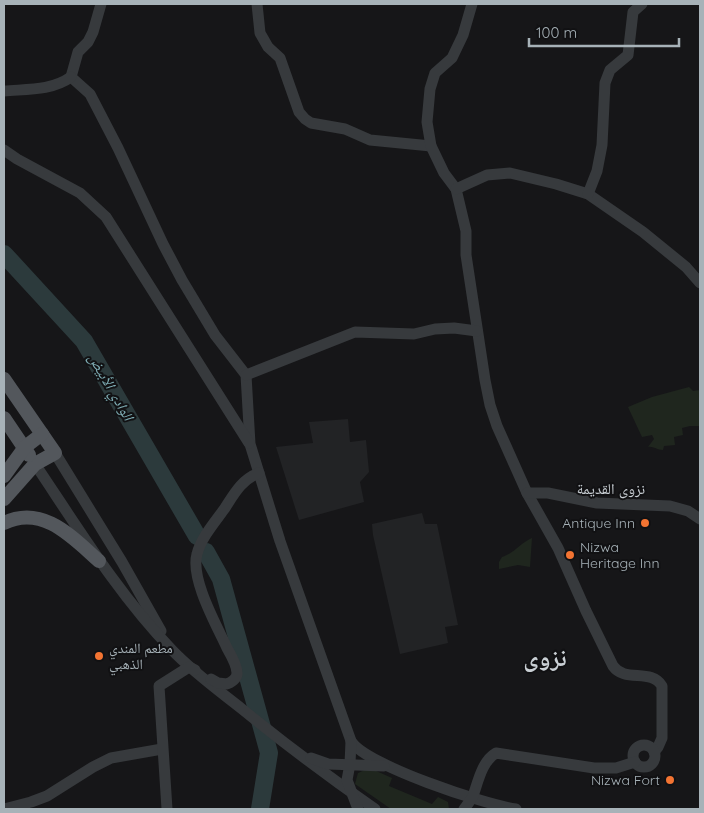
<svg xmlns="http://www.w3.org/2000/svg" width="704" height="813" font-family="Quicksand,'Noto Naskh Arabic',sans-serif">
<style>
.built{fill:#222325}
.green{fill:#1f261e}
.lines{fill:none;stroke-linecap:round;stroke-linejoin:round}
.river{stroke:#2c3a3c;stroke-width:18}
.minor{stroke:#373a3d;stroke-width:11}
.major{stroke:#53575c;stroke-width:14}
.poi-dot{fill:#f37432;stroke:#111113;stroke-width:2}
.labels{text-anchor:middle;stroke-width:4;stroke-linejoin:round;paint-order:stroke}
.poi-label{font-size:14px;fill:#a7b2b8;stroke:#111113;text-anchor:end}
.water-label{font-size:15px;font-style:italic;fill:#7eacb3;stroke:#111113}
.neighbourhood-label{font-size:15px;fill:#c9cfd4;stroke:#111113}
.town-label{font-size:24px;font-weight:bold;fill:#c9cfd4;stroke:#111113}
</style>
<rect width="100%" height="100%" fill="#161618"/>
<!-- built -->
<g class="built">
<polygon points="348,419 350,442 366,440 369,472 360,482 364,502 299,520 276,447 313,443 309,422"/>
<polygon points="422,513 425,524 437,524 458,625 445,627 448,643 400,654 373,535 372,524"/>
</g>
<!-- green -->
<g class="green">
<path d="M689,387L693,391L700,390V426H690L682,428L683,435L674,437L675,445L664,446L663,450C657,450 653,446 648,447L654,439L652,435L642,437L628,407L652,397Z"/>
<path d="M532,538L530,567L518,565L499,569V562L502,557C515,553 520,543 532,538Z"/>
<polygon points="365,770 374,770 392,778 389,786 432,804 438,797 448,802 449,809 391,809 355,784 358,773"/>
</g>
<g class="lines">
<!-- river -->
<g class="river">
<polyline points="4,254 84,341 197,536"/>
<polyline points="206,552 221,579 269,753 260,809"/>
</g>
<!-- minor -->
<g class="minor">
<path d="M101,4L93,32L88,42L78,52L71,77L90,94L118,148L163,244L182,280L215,335L246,375L250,444L280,541L351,741C365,765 486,805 516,809"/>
<polyline points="257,4 260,33 268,47 280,58 299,112 305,119 311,123 345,129 370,140 431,146"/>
<path d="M472,4L463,35L452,58L435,73L430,89L427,122L431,146L444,173L456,189L466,231V255L485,380L490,405L497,426L527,493L558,548L586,611L613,666C625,683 651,668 662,686V738L658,747L654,752"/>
<path d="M4,91C27,89 51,91 71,77"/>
<polyline points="4,150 17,159 80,193 106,217 249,443"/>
<polyline points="456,189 487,175 510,173 556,184 588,194 643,232 686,267 700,283"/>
<polyline points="588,194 597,171 602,145 605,83 610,70 628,55 633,12 642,4"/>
<polyline points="246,375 355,332 414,334 435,329 454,328 477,331"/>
<polyline points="55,453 122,562 161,631"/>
<path d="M35,464C78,528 118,594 172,650C193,672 218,690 242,709C285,744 329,777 375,809"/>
<polyline points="527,493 548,493 597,503 670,506 688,511 700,519"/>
<path d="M211,679L218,683L227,684C232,682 237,679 237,673C237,665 231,655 227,648C217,626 190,579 197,554C201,538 215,522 225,508C234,494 242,479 259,473"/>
<polyline points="351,741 350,764 347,780 358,809"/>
<circle cx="644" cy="756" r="11"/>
<polyline points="311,758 328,764 384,766"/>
<polyline points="4,809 31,802 47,796 93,767 111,758 162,749"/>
<polyline points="167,809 159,686 189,667 195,670"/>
<path d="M464,809C467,805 471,800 473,796C478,782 482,761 496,753L594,768H616L635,762"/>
</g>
<!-- major -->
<g class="major">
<polyline points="4,379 55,453 35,464 4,499"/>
<polyline points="4,418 29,455"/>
<polyline points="4,476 25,447 42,434"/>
<path d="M4,523C43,504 73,538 99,561"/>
</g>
</g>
<!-- markers -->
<g class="poi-dot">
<circle cx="645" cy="523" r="5"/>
<circle cx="570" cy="555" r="5"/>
<circle cx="99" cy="656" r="5"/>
<circle cx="670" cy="780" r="5"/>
</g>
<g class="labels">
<!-- poi labels -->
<g class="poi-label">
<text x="635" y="528">Antique Inn</text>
<text x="580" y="552" text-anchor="start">Nizwa<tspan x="580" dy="16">Heritage Inn</tspan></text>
<text x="109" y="653" text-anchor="start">مطعم المندي<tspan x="109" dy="16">الذهبي</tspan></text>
<text x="660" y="785">Nizwa Fort</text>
</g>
<!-- water labels -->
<g class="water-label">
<text transform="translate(111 387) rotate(60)" y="5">الوادي الأبيض</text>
</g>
<!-- neighbourhood labels -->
<g class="neighbourhood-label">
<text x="611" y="494">نزوى القديمة</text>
</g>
<!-- town labels -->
<g class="town-label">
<text x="545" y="666">نزوى</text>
</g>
</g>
<!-- border -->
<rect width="704" height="813" fill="none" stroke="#a7b2b8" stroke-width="10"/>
<!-- scale -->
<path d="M529 38v8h150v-8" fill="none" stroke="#a7b2b8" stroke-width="2.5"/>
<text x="536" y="38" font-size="15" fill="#a7b2b8" stroke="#111113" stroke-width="4" paint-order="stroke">100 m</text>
</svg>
